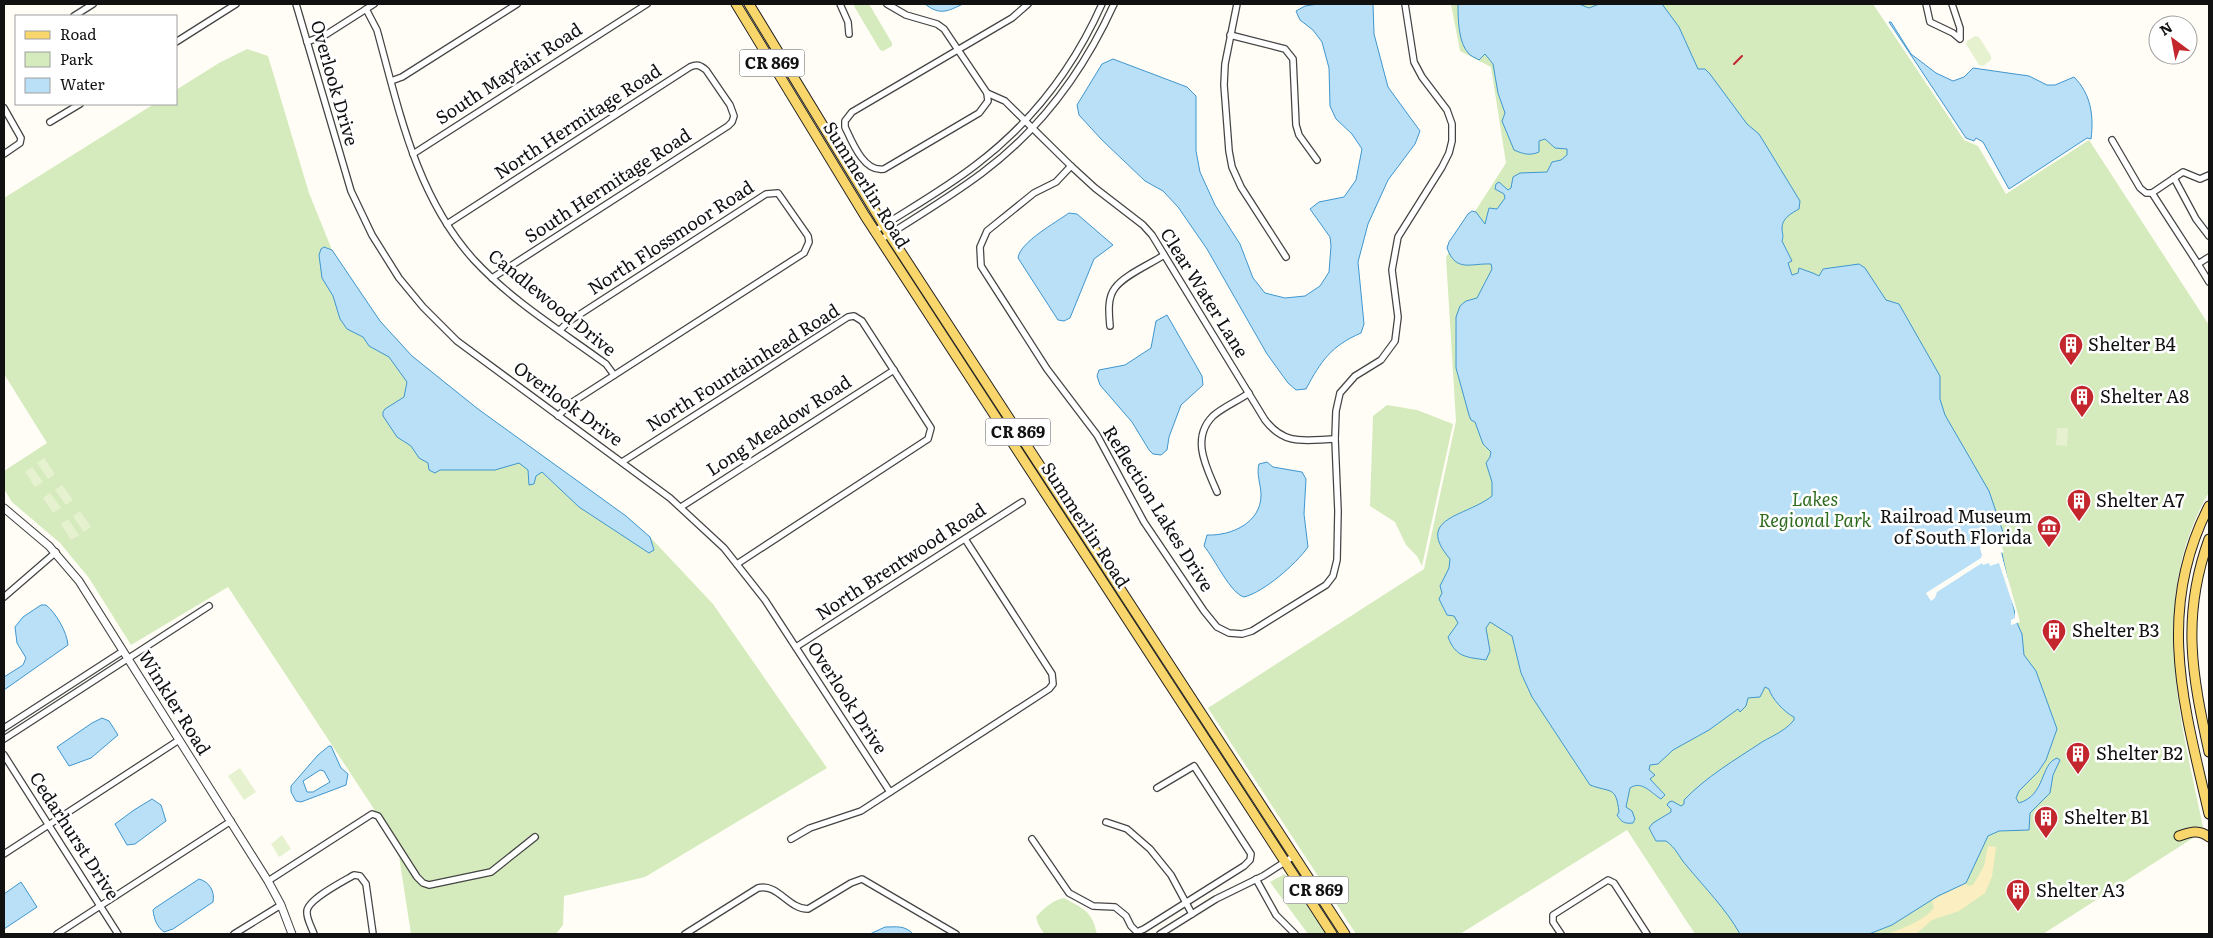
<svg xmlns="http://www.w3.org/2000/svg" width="2213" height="938" font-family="Literata,serif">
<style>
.green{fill:#d5ebbd}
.sand{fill:#fbeec1}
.pitch{fill:#e6f2cf}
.water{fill:#b9e0f7;stroke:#3f96cf;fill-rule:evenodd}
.pier{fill:#fffdf5}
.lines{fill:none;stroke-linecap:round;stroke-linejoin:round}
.minor-casing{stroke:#444;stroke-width:8}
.tertiary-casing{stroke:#444;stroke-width:9}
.primary-casing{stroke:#222;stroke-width:11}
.minor{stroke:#fff;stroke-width:5.5}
.tertiary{stroke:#fff;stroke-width:7}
.primary{stroke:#f9d66b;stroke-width:9}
.rail{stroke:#c4262e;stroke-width:2}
.labels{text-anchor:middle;stroke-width:5;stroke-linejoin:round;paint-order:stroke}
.shield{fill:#fff;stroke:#585858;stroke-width:1}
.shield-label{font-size:16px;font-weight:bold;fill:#111}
.street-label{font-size:18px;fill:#111;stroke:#fff}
.poi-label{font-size:18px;fill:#111;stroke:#fff;text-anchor:start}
.park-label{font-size:18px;font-style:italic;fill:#2f6b1f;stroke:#fff}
</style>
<rect width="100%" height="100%" fill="#fffdf5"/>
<!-- green -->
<g class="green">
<polygon points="855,4 869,4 892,43 892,46 883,51 880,50 854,6"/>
<path d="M1451,4H1873L1964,140L1978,146L2006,194L2089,140L2209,325V492C2147,600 2180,719 2204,831L2043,934H1695L1627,830L1460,934H1356L1208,708L1424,569L1456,421L1446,257L1506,163L1491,67L1460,51Z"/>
<polygon points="247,49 268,56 309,193 332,250 380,321 412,356 478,409 626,516 650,537 713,604 827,768 645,877 564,896 563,925 556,934 411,934 399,856 372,806 228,587 131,645 89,578 60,543 12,502 4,489 4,471 47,443 4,374 4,198 154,104 176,104 176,90 219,63"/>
<polygon points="1387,405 1417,410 1453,424 1422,566 1417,556 1406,545 1395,522 1370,506 1373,416"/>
<polygon points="1285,874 1326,934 1308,934 1270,882"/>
<path d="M1064,898C1084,909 1092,911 1097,934H1044L1038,924L1036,917C1044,908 1053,900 1064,898Z"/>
</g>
<!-- sand -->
<path class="sand" d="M1988,846L1996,847L1992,877L1985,893L1959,911L1932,920L1916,934H1887C1903,928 1922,922 1934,908L1932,900L1966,883L1968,886L1973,885L1984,866Z"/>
<!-- pitch -->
<g class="pitch">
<polygon points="1975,36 1979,37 1991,56 1991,60 1983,66 1979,65 1966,44 1967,41"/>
<polygon points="2057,428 2068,428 2067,446 2056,445"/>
<polygon points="44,458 55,474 48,479 37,463"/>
<polygon points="32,467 43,482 35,487 25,472"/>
<polygon points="62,485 73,500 66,505 55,490"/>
<polygon points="50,493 61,508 53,513 43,498"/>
<polygon points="80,511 91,527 84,532 73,516"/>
<polygon points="68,519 79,535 71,540 61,524"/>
<polygon points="240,768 256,792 244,800 228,776"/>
<polygon points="282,835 291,849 279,857 271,844"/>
</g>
<!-- water -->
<g class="water">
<path d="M925,4H963C948,11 940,16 925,4Z"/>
<path d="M1318,4H1373L1374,34L1388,87L1420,131L1415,144L1388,180L1368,224L1358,262L1364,324L1361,333C1331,346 1321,361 1306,389L1296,390L1288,383L1267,354L1207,249L1178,207L1163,191L1145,181L1102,140L1079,115L1077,105L1102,64L1113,59L1187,87L1196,96V151L1200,172L1215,205L1240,244L1253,278L1265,293L1285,298L1305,296L1320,286L1329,272L1331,246L1330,237L1310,209L1319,202L1344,197L1356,180L1362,149L1352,134L1336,119L1330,106L1329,68L1322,42L1313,30L1300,20L1296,11L1305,6Z"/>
<path d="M1458,4H1579L1589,8L1599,4H1662L1679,27L1698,69H1705L1710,74L1747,124L1759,134L1800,201L1799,209C1792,213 1782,218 1782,228C1782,234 1784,235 1782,241L1792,261L1788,263L1792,275L1798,273L1799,268C1806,271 1812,272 1819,276L1823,269L1859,264L1865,268L1886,300L1899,304L1940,376V399L1945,415L1989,491L2003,532L1999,540L2017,623L2022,634L2024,655L2036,671L2057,729L2046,760L2038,772L2019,791L2016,798L2019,803C2046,795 2040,764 2057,758L2060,760L2053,775L2050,793L2030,813L2029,830L1999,831L1988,836L1966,883L1938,896L1892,925L1869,934H1740C1726,909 1705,888 1686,865C1679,857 1676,848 1666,841H1656L1649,828L1653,823L1671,812V809L1667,805L1669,802L1672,801L1681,806L1684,804V800C1707,776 1735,760 1762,742C1774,735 1785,731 1794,720V717C1785,713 1771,698 1769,689L1765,687L1760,697L1748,698L1746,706L1740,712L1738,709L1709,730L1673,750L1658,764L1650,765L1649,770L1655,775L1650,779L1665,795L1661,799C1651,793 1642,780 1630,788L1626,807L1632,811L1635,819L1633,823C1625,824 1621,822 1617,815L1619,812C1616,785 1610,793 1590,785L1532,697L1521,673L1512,636L1490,622L1486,628L1490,651L1486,660C1467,657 1456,658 1448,637L1458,623L1454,616L1447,615L1439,599L1442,593L1440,586L1449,568L1450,559C1414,517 1466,517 1492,496V482L1486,463L1490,457L1491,452L1483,444L1475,422L1471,420L1469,415L1456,368V317L1460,306L1466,301L1477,298L1492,269L1491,264C1471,263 1456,273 1447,248L1449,242L1468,214L1472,211L1476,212L1485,224L1489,208L1497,209L1505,198L1504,194L1495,189L1496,184L1499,182L1508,190L1511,188L1513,177L1520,173L1547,172L1552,162L1561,160L1567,155V149L1555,148L1545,139L1539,141V152C1530,156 1523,154 1514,150L1502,121L1505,113L1498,93L1493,64L1485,54L1479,60C1476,58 1471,56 1469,54C1458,43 1458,18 1458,4Z"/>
<path d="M1889,22H1891L1911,54L1936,73L1953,81L1964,77L1973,68L2029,76L2047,85H2055L2074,77C2091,94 2094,116 2091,139L2087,138L2009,189L1983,142L1976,138L1974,141L1966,138Z"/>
<path d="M1069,213L1077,214L1113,245L1094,259L1070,318L1064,321L1058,320L1018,258C1020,242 1055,223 1069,213Z"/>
<polygon points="324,247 332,250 380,321 412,356 478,409 626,516 650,537 654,550 649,553 579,507 542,472 536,476 534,484 529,485 528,470 519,463 495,470 440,470 435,473 429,470 428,463 419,458 411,446 397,437 383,416 383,412 385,409 404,397 407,382 389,357 369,346 363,337 347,329 340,319 333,296 322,278 319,255 321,249"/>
<polygon points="1167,315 1202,376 1203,385 1181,405 1169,437 1167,450 1161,455 1153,454 1149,450 1132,422 1100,385 1097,376 1099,370 1125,365 1151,348 1156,321"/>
<path d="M1267,462L1273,467L1302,472L1306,479L1304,514L1308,547C1296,564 1264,592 1244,597C1230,593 1215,559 1204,546L1207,535C1231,536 1261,523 1261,495C1261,484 1256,474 1259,464Z"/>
<path d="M41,605H46C56,613 67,632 68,645L4,690V677L23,665L26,658L17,643L15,627L23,617Z"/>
<polygon points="102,718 109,721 118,735 91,758 69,766 57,747 92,723"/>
<path d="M329,746H331L341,768L348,774L346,785L301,802L296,801L291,792V786L318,755ZM320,770L324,771L330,782L313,792H307L303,781Z"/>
<polygon points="152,799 161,805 166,821 135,844 127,845 115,824 134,810"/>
<path d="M199,879C210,882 215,892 213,902L173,929L164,932C157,927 154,919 153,910L155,908Z"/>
<polygon points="21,882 37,907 4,929 4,894"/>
<path d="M885,927C896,927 905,925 913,934H870Z"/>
</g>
<!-- pier -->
<polygon class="pier" points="1996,533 2004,552 2001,553 2020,622 2011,625 2011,620 2015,618 2015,611 1999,563 1990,566 1989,563 1983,565 1982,563 1937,592 1935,598 1931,601 1926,593 1981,558 1982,555 1980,548 1986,536"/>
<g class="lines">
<defs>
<g id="minor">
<polyline points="296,4 351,191 372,235 399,278 423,307 457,341 670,498 724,548 765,600 890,792"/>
<polyline points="840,4 848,22 849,34"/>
<path d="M887,4L906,15L937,24L944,29L987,93L1005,101L1071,166L1095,188L1143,225L1152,235L1265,420C1285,446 1304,440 1335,439"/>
<polyline points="1237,4 1225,64 1224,85 1229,151 1232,167 1241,187 1286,257"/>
<polyline points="1926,4 1930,22 1953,33 1960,39 1960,28 1952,4"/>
<path d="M366,9L377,30C399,110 416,196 474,260C512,301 561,331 606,364L614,375"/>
<polyline points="74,16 93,4"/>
<polyline points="1230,35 1285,49 1293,59 1296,125 1299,135 1317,160"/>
<polyline points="176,42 236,4"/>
<polyline points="307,42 327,34 374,4"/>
<polyline points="391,81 402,77 517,4"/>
<path d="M987,93L988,101L979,113L884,169C864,173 852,142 845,127V121L852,112L1012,18L1028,4"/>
<polyline points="4,108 21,138 20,143 4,154"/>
<polyline points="50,122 80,104"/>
<polyline points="2112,140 2140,188 2146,193 2152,193"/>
<polyline points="413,154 647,4"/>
<polyline points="1071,166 1056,182 1034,193 987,231 980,247 981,266 1047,369 1097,435 1144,522 1204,611 1217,627 1229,633 1242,634 1252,631 1326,585 1333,576 1337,560 1338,511 1335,439 1336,411 1340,393 1355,376 1381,360 1395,341 1398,317 1392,270 1398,237 1442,167 1449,153 1452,141 1452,124 1447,110 1422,77 1414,62 1405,4"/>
<polyline points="2209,175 2200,179 2183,172 2152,193 2198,264 2209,257"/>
<polyline points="2174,178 2196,219 2209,236"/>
<path d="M447,224L690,67C697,64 700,65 706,70L730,105L734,116L732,122L728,126L492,278"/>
<path d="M875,231C909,209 945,189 977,164C1032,122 1074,67 1102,4"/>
<path d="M880,240C915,218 950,197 982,173C1041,129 1084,70 1114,4"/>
<polyline points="2198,264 2209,282"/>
<path d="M1110,326C1109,314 1107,298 1115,288C1124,275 1151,264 1164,255"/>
<polyline points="558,416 571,403 804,253 809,242 808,236 778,193 766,194 568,322 560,330"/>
<polyline points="622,462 848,317 854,316 862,321 931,428 928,439 737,564"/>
<path d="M1217,492C1207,468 1190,439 1213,416C1223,407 1238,401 1249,393"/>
<polyline points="681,507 894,370"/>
<polyline points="4,597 56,552"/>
<polyline points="796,647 1022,502"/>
<polyline points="4,728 123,651"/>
<polyline points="4,739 209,606"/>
<polyline points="4,755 118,934"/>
<polyline points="1106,822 1127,829 1150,849 1171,875 1192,914"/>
<polyline points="791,839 810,828 861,811 1049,689 1053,684 1052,674 965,539"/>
<polyline points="1032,839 1069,893 1093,906 1115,907 1126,916 1131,926 1137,932 1144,929 1244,866 1250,860 1251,854 1194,766 1157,788"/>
<polyline points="4,854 179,740"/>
<polyline points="1256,879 1276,915 1295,934"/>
<polyline points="268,881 372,814 378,816 417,877 423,883 429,885 491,872 535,837"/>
<polyline points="57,934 231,821"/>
<polyline points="234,934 281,905"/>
<path d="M314,934C312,928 306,918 307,911C308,899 344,881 354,875L360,876L366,884L373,934"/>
<path d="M685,934L758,888C778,883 788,909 808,909L851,883L862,879L956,934"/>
<polyline points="1160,934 1216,899 1263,876 1294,856"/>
<polyline points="1561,934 1553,922 1553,915 1608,880 1614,883 1647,934"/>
</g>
<polyline id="tertiary" points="4,508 49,546 79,581 268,881 281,905 292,934"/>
<g id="primary">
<polyline points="736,4 865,216 1332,934"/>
<polyline points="749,4 889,234 1345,934"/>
<path d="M2209,506C2155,611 2184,706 2209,814"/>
<path d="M2209,539C2181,616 2192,675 2209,752"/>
<path d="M2179,836C2190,832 2199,829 2209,837"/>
</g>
</defs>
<!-- minor casing -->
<use href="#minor" class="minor-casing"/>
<!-- tertiary casing -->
<use href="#tertiary" class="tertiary-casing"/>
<!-- primary casing -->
<use href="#primary" class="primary-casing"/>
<!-- minor -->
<use href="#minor" class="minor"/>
<!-- tertiary -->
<use href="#tertiary" class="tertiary"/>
<!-- primary -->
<use href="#primary" class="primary"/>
<!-- rail -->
<polyline class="rail" points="1734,64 1742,56"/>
</g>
<!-- icons -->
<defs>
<symbol id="building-pin" viewBox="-11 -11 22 30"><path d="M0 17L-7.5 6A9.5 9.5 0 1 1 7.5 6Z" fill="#c4262e" stroke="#fff"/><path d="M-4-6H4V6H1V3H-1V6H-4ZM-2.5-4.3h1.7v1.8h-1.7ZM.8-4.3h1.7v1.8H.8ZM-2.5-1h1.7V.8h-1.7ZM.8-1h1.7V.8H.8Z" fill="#fff"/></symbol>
<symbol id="museum-pin" viewBox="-11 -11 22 30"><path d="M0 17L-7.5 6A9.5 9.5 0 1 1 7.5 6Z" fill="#c4262e" stroke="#fff"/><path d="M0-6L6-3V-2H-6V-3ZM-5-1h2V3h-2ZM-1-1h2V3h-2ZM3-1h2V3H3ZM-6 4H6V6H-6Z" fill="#fff"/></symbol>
</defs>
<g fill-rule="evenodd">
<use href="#building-pin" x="2057" y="331" width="28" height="38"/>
<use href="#building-pin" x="2068" y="383" width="28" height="38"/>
<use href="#building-pin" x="2065" y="487" width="28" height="38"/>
<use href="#museum-pin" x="2035" y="513" width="28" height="38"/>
<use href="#building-pin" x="2040" y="617" width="28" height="38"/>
<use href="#building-pin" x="2064" y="740" width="28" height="38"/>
<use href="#building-pin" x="2032" y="804" width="28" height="38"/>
<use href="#building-pin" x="2004" y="877" width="28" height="38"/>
</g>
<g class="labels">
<!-- shield labels -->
<g class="shield">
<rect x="739.5" y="49.5" width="65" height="27" rx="4"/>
<rect x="985.5" y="418.5" width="65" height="27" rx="4"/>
<rect x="1283.5" y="876.5" width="65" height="27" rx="4"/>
</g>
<g class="shield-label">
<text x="772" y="69">CR 869</text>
<text x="1018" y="438">CR 869</text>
<text x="1316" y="896">CR 869</text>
</g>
<!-- street labels -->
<g class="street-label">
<text transform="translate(509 74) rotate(-33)" y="6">South Mayfair Road</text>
<text transform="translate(334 83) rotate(74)" y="6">Overlook Drive</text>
<text transform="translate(578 122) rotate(-33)" y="6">North Hermitage Road</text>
<text transform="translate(866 185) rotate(58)" y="6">Summerlin Road</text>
<text transform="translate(608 186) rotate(-33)" y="6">South Hermitage Road</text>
<text transform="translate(671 238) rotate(-33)" y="6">North Flossmoor Road</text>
<text transform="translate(1204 293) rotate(58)" y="6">Clear Water Lane</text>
<text transform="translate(552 303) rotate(39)" y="6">Candlewood Drive</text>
<text transform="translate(743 368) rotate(-32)" y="6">North Fountainhead Road</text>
<text transform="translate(568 404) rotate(36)" y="6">Overlook Drive</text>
<text transform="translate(779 426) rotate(-33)" y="6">Long Meadow Road</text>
<text transform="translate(1158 509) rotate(58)" y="6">Reflection Lakes Drive</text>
<text transform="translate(1085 525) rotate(57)" y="6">Summerlin Road</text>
<text transform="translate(901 562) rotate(-33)" y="6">North Brentwood Road</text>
<text transform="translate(847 698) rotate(57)" y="6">Overlook Drive</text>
<text transform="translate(174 703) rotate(58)" y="6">Winkler Road</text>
<text transform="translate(74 836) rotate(57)" y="6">Cedarhurst Drive</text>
</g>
<!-- poi labels -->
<g class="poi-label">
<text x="2088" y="351">Shelter B4</text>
<text x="2100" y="403">Shelter A8</text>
<text x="2096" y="507">Shelter A7</text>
<text x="2032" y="523" text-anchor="end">Railroad Museum<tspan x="2032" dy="21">of South Florida</tspan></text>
<text x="2072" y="637">Shelter B3</text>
<text x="2096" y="760">Shelter B2</text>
<text x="2064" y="824">Shelter B1</text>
<text x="2036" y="897">Shelter A3</text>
</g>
<!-- park labels -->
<g class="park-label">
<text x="1815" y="506">Lakes<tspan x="1815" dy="21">Regional Park</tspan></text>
</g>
</g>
<!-- border -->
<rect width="2213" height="938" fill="none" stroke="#111111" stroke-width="10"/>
<!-- legend -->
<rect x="15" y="15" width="162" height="90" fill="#ffffff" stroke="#a0a0a0"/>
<rect x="25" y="31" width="25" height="8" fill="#f9d66b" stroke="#a0a0a0"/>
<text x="60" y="40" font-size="15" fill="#111111">Road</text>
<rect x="25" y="52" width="25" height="15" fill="#d5ebbd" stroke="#a0a0a0"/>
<text x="60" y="65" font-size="15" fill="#111111">Park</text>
<rect x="25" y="78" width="25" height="15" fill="#b9e0f7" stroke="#a0a0a0"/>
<text x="60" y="90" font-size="15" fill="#111111">Water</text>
<!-- north arrow -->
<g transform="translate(2173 40) rotate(328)"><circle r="24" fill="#ffffff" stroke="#a0a0a0"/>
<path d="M0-4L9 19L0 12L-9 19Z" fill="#c4262e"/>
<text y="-8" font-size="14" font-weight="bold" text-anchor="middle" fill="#111111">N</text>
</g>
</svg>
